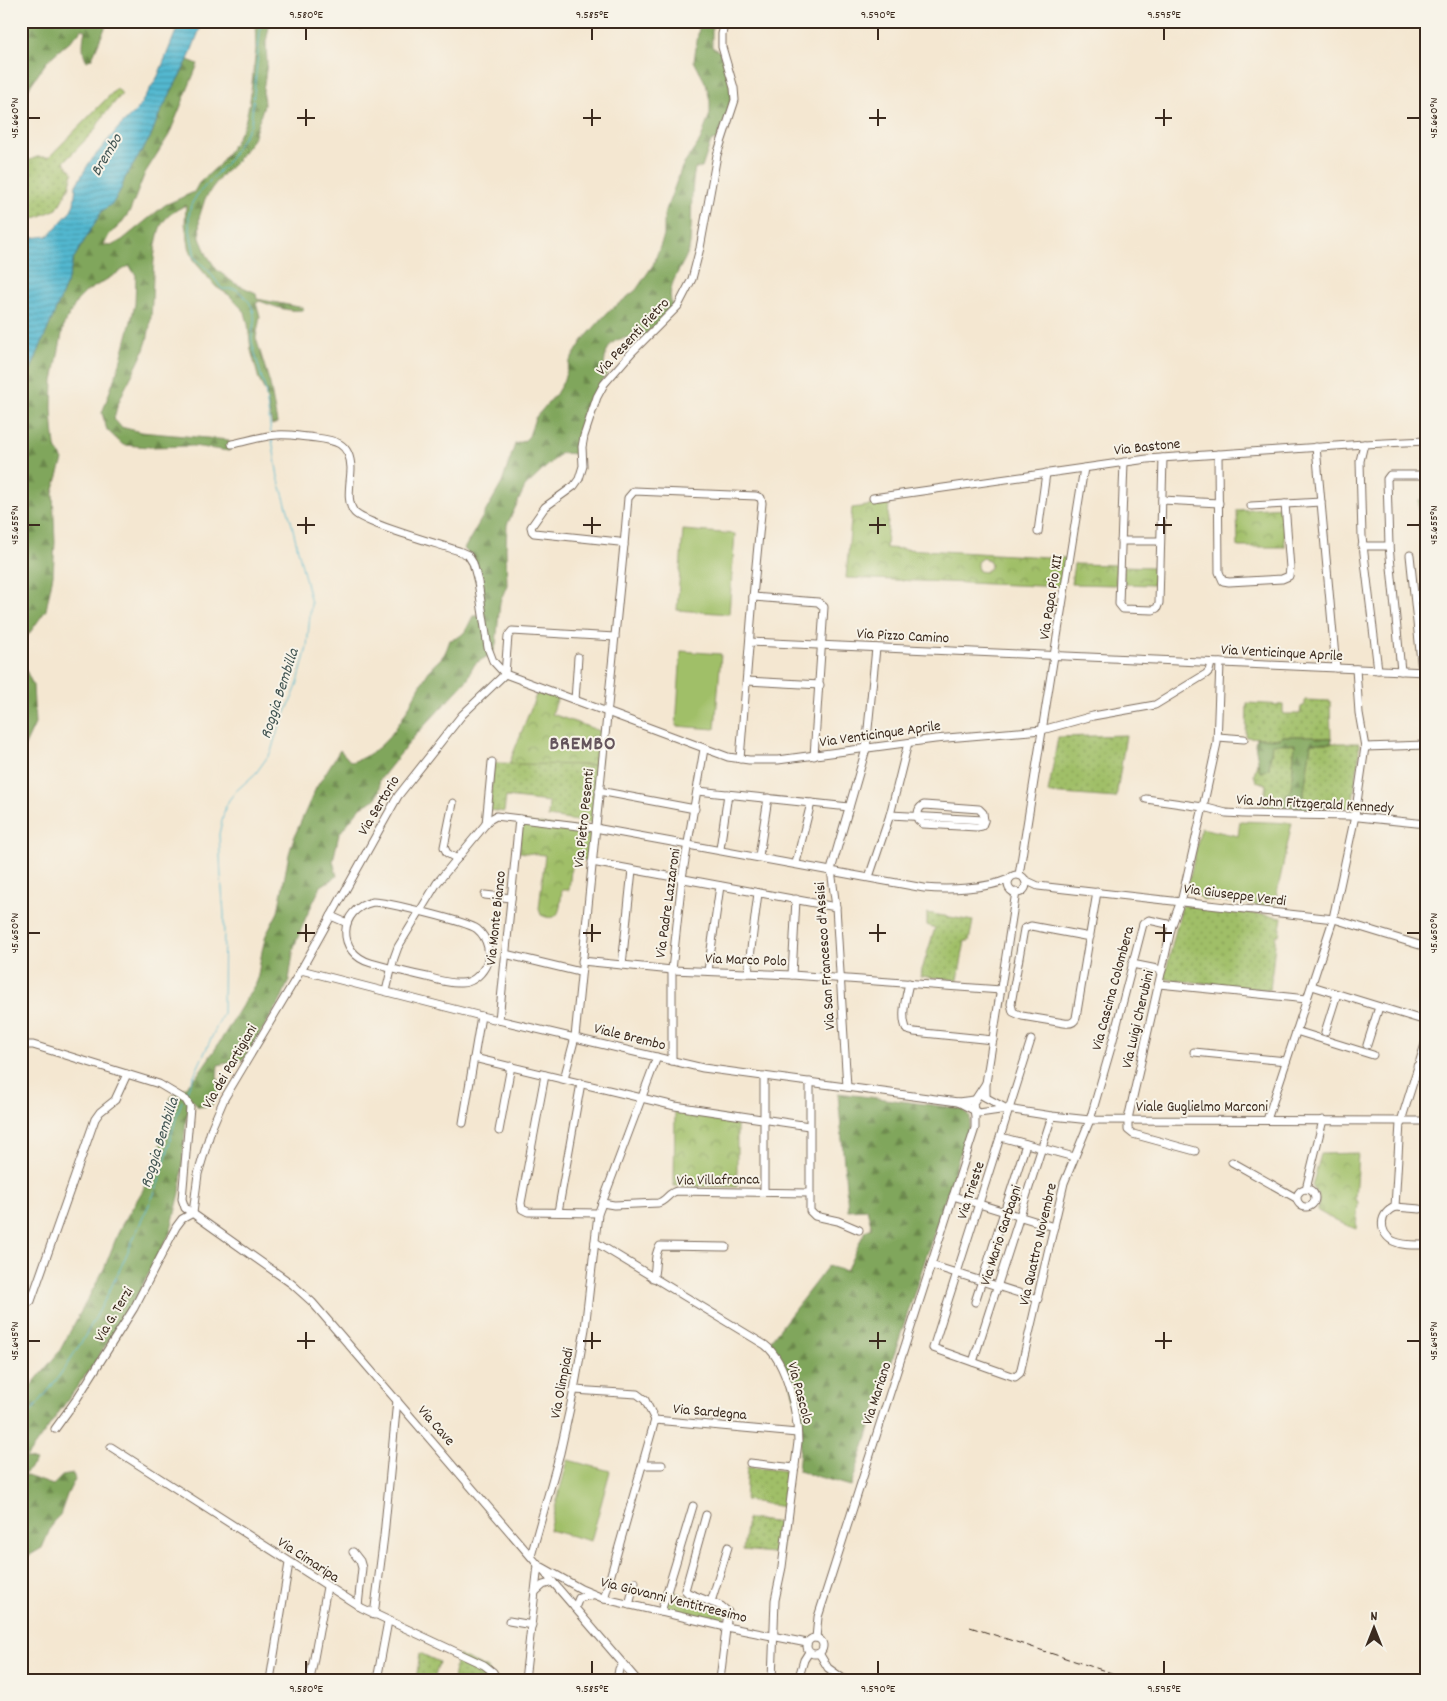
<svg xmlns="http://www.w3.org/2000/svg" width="1447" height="1701" font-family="Dekko,sans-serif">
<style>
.grass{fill:url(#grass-dots);stroke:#6e7443}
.forest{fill:url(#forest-firs);stroke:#5e683d}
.park{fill:url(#park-crowns);stroke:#6e7443;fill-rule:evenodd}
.pitch{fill:#a0bf68;stroke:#6e7443}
.water{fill:url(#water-rules);stroke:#467177}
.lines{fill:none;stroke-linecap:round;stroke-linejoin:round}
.stream{stroke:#52b8d0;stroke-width:1}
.minor-casing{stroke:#7c6c5d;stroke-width:9}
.minor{stroke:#fff;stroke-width:7}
.rail{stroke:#3b2a1e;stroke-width:1;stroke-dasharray:8 4;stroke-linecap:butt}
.ticks{fill:none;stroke:#3b2a1e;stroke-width:2}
.labels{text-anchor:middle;stroke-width:4;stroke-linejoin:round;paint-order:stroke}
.street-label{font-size:15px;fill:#3b2a1e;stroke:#f7f3e8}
.water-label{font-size:16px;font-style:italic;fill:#425553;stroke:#f7f3e8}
.district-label{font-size:20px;font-weight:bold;letter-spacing:1px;fill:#64545c;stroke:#f7f3e8}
.neatline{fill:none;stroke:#3b2a1e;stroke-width:2}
.ticks-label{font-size:12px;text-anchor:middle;fill:#3b2a1e}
</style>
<defs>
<pattern id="grass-dots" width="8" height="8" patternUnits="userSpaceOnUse" patternTransform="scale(1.25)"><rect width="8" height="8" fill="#a0bf68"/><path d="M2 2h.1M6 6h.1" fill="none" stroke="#849b55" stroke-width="1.8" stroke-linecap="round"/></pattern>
<pattern id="forest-firs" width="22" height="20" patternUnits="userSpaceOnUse" patternTransform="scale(1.25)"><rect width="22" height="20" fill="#80a65c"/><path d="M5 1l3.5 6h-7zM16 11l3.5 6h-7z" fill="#6a874b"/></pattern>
<pattern id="park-crowns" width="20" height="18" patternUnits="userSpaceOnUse" patternTransform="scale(1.25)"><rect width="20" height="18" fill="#a0bf68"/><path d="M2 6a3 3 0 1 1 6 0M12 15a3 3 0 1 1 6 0" fill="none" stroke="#849b55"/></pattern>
<pattern id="water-rules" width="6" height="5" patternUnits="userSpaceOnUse" patternTransform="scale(1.25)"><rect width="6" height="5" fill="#52b8d0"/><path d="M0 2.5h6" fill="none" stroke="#4596a8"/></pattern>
</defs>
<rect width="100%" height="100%" fill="#f7f3e8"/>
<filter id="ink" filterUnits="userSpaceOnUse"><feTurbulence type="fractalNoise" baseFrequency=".02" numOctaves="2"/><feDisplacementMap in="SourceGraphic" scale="10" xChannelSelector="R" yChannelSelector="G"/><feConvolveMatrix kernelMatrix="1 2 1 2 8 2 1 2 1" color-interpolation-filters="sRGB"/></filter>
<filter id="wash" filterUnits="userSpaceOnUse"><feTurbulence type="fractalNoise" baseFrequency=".0096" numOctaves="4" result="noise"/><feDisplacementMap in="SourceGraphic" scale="20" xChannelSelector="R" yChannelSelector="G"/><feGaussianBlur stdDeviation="1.12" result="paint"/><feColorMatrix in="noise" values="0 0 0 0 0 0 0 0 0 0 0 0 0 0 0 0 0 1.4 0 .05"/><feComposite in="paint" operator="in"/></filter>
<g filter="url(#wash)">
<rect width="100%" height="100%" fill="#f4e7d1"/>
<!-- grass -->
<g class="grass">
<polygon points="117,88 122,94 103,116 94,131 64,162 73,173 69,188 57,209 31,220 21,245 21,183 23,180 21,172 25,162 37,157 49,157"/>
<rect x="1419" y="501" width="7" height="29"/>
<polygon points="1305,700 1330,701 1331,738 1316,738 1314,736 1282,736 1279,739 1246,737 1247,703 1283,705 1283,714 1300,714 1301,707 1305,705"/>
<polygon points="1126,735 1116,798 1048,793 1058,737"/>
<polygon points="1273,743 1295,744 1291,790 1285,796 1282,808 1280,809 1279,812 1263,812 1266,784 1256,781 1254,775 1257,762 1260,771 1269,769 1272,744"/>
<polygon points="1311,743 1359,743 1359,757 1352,808 1302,805"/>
<polygon points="494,763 599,765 592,823 548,817 549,802 506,797 504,812 489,810"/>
<polygon points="1182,905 1282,917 1279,935 1276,935 1270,990 1164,979"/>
<polygon points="927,913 973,921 969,941 965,941 958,980 920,976 935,928 927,925"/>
<polygon points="747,1467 789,1471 783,1507 745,1500"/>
<polygon points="747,1519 784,1523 780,1554 743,1550"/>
<polygon points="669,1590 718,1608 724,1613 725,1622 664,1609"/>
<polygon points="420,1653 439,1662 434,1680 416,1680"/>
<polygon points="457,1655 488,1669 493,1680 453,1680"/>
</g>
<!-- forest -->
<g class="forest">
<path d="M21,21H108L92,58L87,61C81,52 83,40 85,30L81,29L77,35L48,60L21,99Z"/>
<path d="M255,21H273L269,27L266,42L267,63L263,91L264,105L253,139L235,163L223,174L212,188L205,199L199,218L200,238L207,255L217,270L234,283L256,293L257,299L304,308L302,310C287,312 273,306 260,301L256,303L260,317L256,338L270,384L277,423L272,425L265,391L259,380L251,350L248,324L245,312L229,295L216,287L195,262L190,251L185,224L186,205C174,211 163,217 159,231C149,267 156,305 147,341C139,369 119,391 114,419L121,427L141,432L229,440V451L193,446L150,447L123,445L107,430L102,413L120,363L131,321L135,304L136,275L129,266L86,292L77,301L64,324L53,381L52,408L53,426L55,446L63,460L53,492L55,542L53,575L46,610L26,638L24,645L22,662L33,685L35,724L21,754V393L67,283L74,258L102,211L113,203L121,189L125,178L150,138L159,115L188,60L198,64L169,135L145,173L130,211L120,225L109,235L104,245L111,246L122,240L165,205L194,192L199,183L219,165L235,142L245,123L250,100L256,49Z"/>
<polygon points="286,21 362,21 362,29 349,26 297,24"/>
<path d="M691,21H716L712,28V47L720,52C725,68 735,89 730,106C727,117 721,129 717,140L711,141L702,168H695C691,188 692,209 691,229C690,235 691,243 689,249C683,269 662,287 674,309L642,338C617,336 606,340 604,367L609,372C593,389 577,431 578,454L561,453L525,487L507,525L506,549L507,585L500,602L496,645L493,653L476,663L472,668L468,679L413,738L379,781L380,788L376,799L361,807L339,834L333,861L337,876L321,886L306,917L294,947L289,980L280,1002L243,1060L218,1065L217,1078L224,1084L211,1106L198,1107L192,1099L186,1119L180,1193L170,1233L132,1305L95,1362L26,1458L36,1461L24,1475L53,1485L62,1476L73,1474L75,1479L67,1495L60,1515L53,1522L42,1548L30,1555L21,1557V1395L29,1388L59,1352L104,1269L120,1228L143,1190L151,1166L159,1154L171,1097L183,1089L196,1077L216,1048L257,981L262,951L266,935L278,912L289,854L294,837L316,788L340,750L351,762C396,750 409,700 431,668C434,664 439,661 442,657C446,653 448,645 450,640C466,636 466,629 473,616H484L470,555L464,549L502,483L515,444L524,441L529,436L535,418L556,394L563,382L570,361L583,340L607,313L636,290L653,265L664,236V215L682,167L700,141L710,114V101L706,84L694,61L699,28Z"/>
<polygon points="1281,736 1314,736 1316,738 1331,738 1332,743 1311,743 1302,805 1326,806 1324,809 1282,808 1285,796 1291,789 1295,744 1272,744 1269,769 1260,772 1255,744 1256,738 1279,739"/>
<polygon points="838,1093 963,1109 970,1117 970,1123 851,1486 798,1471 802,1426 788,1374 768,1344 828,1266 846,1271 865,1231 872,1228 867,1209 848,1210"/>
</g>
<!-- park -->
<g class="park">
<path d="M889,503L886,548L1066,558L1062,587L846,578L852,508ZM982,558L989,560L991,565L989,569L985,572L979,571L977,567V562Z"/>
<polygon points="1283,507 1285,547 1238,547 1237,510"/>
<polygon points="1074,564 1116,565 1116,585 1071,584"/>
<polygon points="1124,566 1153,567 1153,585 1123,584"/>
<polygon points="538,690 558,697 552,714 603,732 599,765 509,764"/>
<path d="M522,822L592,830L589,861L572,859L569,890H562C560,904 562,925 541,915L539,909L545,855L519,852Z"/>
<polygon points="675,1110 737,1119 737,1187 674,1186"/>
<polygon points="1358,1153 1355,1199 1358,1203 1356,1229 1336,1221 1318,1211 1319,1197 1312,1186 1321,1154"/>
</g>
<!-- pitch -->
<g class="pitch">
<polygon points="683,530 735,534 729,614 677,610"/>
<polygon points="681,651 721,654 715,729 676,726"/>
<polygon points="1240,821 1292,823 1274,907 1201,899 1194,891 1187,890 1201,828 1238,836"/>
<polygon points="568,1460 610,1471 591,1541 549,1530"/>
</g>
<!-- water -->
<polygon class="water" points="180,21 203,21 188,60 159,115 150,138 125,178 121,189 113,203 102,211 74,258 67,283 21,393 21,262 30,238 48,236 70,212 74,204 76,185 89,163 119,127 137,110 158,76"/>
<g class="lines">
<!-- stream -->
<g class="stream">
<path d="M261,21L251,124L230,159L197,195L191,205L189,215V225L195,258L209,271L222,289H236C247,298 256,307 254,323C253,330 251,336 252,343L265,389L271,433"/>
<polyline points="185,1095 223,1013 224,914 221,877 219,834 225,808 229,800 236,791 256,773 271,752 275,738 297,686 307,647 311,603 291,521 278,477 272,439"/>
<path d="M21,1423C74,1366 109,1297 139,1226C145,1212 153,1198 158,1184C168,1157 171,1128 182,1101"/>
</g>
</g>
</g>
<g filter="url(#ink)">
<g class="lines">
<defs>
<g id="minor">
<path d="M232,444C247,441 262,436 277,435C287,434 298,436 308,437C330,440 350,439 351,468C351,482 345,502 355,513C368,525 439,544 459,551L468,555L473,563L478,582L488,648L493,661L505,674L728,757L749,760H778L935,739L1042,730L1093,716L1155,705L1206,674L1209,671L1211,663"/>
<polyline points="1364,444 1360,461 1362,537 1378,670"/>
<polyline points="1316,447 1336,668"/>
<polyline points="1218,454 1219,572 1223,581 1229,582 1282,579 1289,576 1290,568 1285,504"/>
<polyline points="1124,462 1119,604 1123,609 1153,610 1157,608 1159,603 1163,458"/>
<polyline points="873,498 1147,459 1364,444 1426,441"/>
<polyline points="1162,500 1219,503"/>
<polyline points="1251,506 1321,502"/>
<polyline points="1038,532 1046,473"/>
<polyline points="1121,541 1160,541"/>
<polyline points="624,545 628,498 634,491 756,496 761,498 762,503 753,597 740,759"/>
<polyline points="1362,546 1389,546"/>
<polyline points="1410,555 1422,671"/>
<polyline points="753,597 818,602 824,607 814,756"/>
<polyline points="750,642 1426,672"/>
<polyline points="1401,671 1389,546 1387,479 1390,475 1426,475"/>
<polyline points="505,674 508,636 512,631 615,637"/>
<polyline points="747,681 820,685"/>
<polyline points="575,700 578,657"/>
<polyline points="1218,737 1244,739"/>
<polyline points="1365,747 1426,745"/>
<polyline points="599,791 695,809"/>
<polyline points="698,791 849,807"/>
<polyline points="1146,799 1203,807 1217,743 1220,663"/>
<polyline points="453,803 444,847 447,853 457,859"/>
<path d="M924,805L979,809L983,813L984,821L982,826L977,827L923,824L918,820C918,813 917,808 924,805Z"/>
<polyline points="890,815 984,820"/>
<polyline points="486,824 492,762"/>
<polyline points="720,849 728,794"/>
<polyline points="759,856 768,798"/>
<polyline points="592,862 836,907"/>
<polyline points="796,863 811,803"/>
<polyline points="1019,875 1084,468"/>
<circle cx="1017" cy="884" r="9"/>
<polyline points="869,877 890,815 908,743"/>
<polyline points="1025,880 1038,886 1334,919 1426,947"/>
<polyline points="485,895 511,898"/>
<path d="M373,902C387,902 468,922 477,929C488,938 492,955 485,967C480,976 471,983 461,983C449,984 438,980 427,977C408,973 389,968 371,963C336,953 338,909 373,902Z"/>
<polyline points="331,916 347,923"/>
<polyline points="1172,925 1128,1119 1128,1130 1133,1134 1195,1151"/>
<path d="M1090,937L1031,926L1024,929L1011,1004L1013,1012L1022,1016L1064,1023C1070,1024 1074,1023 1076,1018L1097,892"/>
<polyline points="505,954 580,972"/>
<polyline points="582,961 672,970 792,975 1001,990"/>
<polyline points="1132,964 1162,970"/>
<polyline points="622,965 632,870"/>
<polyline points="301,970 481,1016 703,1068 958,1102 974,1100"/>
<polyline points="708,971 720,886"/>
<polyline points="748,973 758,893"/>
<polyline points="792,975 796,899"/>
<path d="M909,983C906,997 900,1017 907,1030L914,1032L993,1040"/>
<polyline points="1159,984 1307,999"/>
<polyline points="1312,986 1426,1021"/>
<path d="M386,991L394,958L398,947L437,883L489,820L496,816L595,828L924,888C949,890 986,889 1009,879"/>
<polyline points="499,1020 519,819"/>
<polyline points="1296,1031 1373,1055"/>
<polyline points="1325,1032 1337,994"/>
<polyline points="1031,1040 933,1348 1015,1377 1020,1373 1064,1183 1090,1120 1110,1051 1143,924 1149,920 1172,925 1182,898 1203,807 1226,813 1244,814 1349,816 1426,824"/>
<polyline points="1367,1045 1379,1007"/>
<polyline points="21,1050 26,1045 33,1045 159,1084 186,1100 190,1107 182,1199 185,1208 292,1284 312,1302 637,1680"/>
<polyline points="1194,1052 1286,1061"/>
<polyline points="474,1058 675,1106 809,1126"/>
<polyline points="672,1061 672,970 682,878 704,749"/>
<polyline points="1417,1066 1426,1069"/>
<polyline points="545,1075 521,1203 522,1209 528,1212 598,1213"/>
<polyline points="764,1076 764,1191"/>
<polyline points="564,1079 575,1037 624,545 619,542 534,533 532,531 531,527 545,507 574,486 579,479 583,466 582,447 584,436 597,397 604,384 632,352 678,306 692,279 700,248 717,155 735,100 734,88 722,47 722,34 725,21"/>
<polyline points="810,1082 810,1211 815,1216 838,1221 859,1230"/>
<polyline points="847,1087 836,907 831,870 866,749 876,648"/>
<polyline points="983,1096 1007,1109"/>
<polyline points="986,1097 986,1083 1016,892"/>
<polyline points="958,1102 979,1113 1007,1109 1052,1116 1090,1120 1399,1121 1401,1123 1403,1121 1426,1121"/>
<polyline points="1402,1118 1426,1041"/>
<polyline points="1267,1120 1332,923 1355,816 1365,747 1359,713 1356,669"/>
<polyline points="463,1123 481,1016"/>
<polyline points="499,1131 511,1066"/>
<polyline points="1001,1137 1074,1157"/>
<polyline points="1232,1162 1296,1198"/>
<circle cx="1306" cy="1198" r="9"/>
<polyline points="1306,1189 1323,1120"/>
<polyline points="953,1196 1054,1227"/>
<path d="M602,1203L614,1205L658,1203C666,1201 669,1192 677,1191L809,1193"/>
<polyline points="1395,1207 1400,1123"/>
<path d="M1395,1207C1379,1213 1378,1232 1393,1241C1403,1246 1415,1245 1426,1245"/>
<polyline points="1395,1207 1420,1209"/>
<polyline points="558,1212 581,1083"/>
<polyline points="193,1213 198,1174 212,1127 224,1099 301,970 398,796 462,715 505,674"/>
<path d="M595,1242L765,1345C787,1362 798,1415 798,1442L782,1567L775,1600L772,1680"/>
<polyline points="931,1265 1038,1299"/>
<path d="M653,1278C657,1268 653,1255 660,1246L726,1247"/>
<polyline points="975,1302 1026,1144"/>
<polyline points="21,1304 27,1304 31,1301 95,1119 100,1112 115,1100 127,1074"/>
<polyline points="973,1362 1052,1116"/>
<polyline points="574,1390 637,1394 645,1400 655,1420 797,1433"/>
<polyline points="55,1429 76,1400 134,1308 176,1227 182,1219 193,1213"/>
<polyline points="111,1447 362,1608 484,1665 493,1672 497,1680"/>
<polyline points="750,1463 795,1468"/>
<polyline points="643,1465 662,1465"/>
<polyline points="706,1515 685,1590 688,1593 721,1606 728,1612 720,1680"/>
<polyline points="353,1552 360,1561 362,1568 358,1606"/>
<polyline points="531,1556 560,1453 574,1390 585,1329 598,1214 657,1057"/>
<polyline points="542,1567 581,1589 605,1599 726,1627 807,1643"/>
<polyline points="535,1592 543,1585 553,1582"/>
<polyline points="604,1599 655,1420"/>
<polyline points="711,1602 728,1547"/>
<polyline points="629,1605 635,1582"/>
<polyline points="575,1608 579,1598 592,1595"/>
<polyline points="661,1612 693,1506"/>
<polyline points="374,1615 384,1536 397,1400"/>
<polyline points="509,1621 532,1625"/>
<circle cx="815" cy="1646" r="8"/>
<polyline points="816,1638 818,1617 975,1128 975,1116 973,1103 986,1083"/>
<polyline points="819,1653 828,1668 845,1680"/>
<polyline points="270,1680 289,1563"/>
<polyline points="310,1680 327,1587"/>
<polyline points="377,1680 388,1621"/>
<polyline points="525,1680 538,1565"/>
<polyline points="617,1680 619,1669 623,1664"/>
<polyline points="798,1680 804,1660 809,1652"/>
</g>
</defs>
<!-- minor casing -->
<use href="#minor" class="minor-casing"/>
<!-- minor -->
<use href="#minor" class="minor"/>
<!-- rail -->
<polyline class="rail" points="970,1627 1133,1680"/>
</g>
</g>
<!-- ticks -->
<path class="ticks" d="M306,28V40M592,28V40M878,28V40M1164,28V40M306,109V126M592,109V126M878,109V126M1164,109V126M28,118H40M297,118H315M583,118H601M869,118H886M1155,118H1172M1407,118H1420M306,517V534M592,517V534M878,517V534M1164,517V534M28,525H40M297,525H315M583,525H601M869,525H886M1155,525H1172M1407,525H1420M306,924V942M592,924V942M878,924V942M1164,924V942M28,933H40M297,933H315M583,933H601M869,933H886M1155,933H1172M1407,933H1420M306,1332V1349M592,1332V1349M878,1332V1349M1164,1332V1349M28,1341H40M297,1341H315M583,1341H601M869,1341H886M1155,1341H1172M1407,1341H1420M306,1661V1674M592,1661V1674M878,1661V1674M1164,1661V1674"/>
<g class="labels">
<!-- street labels -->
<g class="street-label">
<text transform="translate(632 336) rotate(-47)" y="5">Via Pesenti Pietro</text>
<text transform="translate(1147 446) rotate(-6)" y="5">Via Bastone</text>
<text transform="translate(1050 597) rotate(-81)" y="5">Via Papa Pio XII</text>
<text transform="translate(903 635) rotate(3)" y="5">Via Pizzo Camino</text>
<text transform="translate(1282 652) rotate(3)" y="5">Via Venticinque Aprile</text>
<text transform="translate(880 733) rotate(-8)" y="5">Via Venticinque Aprile</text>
<text transform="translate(1315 803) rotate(3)" y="5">Via John Fitzgerald Kennedy</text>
<text transform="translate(378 805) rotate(-59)" y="5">Via Sertorio</text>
<text transform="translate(583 818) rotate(-84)" y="5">Via Pietro Pesenti</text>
<text transform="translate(1235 894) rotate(7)" y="5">Via Giuseppe Verdi</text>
<text transform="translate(667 903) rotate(-82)" y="5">Via Padre Lazzaroni</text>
<text transform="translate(495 918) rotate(-84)" y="5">Via Monte Bianco</text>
<text transform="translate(824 956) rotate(-94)" y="5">Via San Francesco d'Assisi</text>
<text transform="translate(746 959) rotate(2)" y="5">Via Marco Polo</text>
<text transform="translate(1112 988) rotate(-75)" y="5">Via Cascina Colombera</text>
<text transform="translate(1137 1019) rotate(-77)" y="5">Via Luigi Cherubini</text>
<text transform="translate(630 1036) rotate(14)" y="5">Viale Brembo</text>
<text transform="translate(229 1066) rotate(-60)" y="5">Via dei Partigiani</text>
<text x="1202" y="1111">Viale Guglielmo Marconi</text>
<text transform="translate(718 1179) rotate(-1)" y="5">Via Villafranca</text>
<text transform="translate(970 1190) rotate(-72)" y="5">Via Trieste</text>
<text transform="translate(1000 1235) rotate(-72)" y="5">Via Mario Garbagni</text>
<text transform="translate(1037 1244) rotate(-77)" y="5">Via Quattro Novembre</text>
<text transform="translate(113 1314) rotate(-59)" y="5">Via G. Terzi</text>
<text transform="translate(561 1383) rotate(-79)" y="5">Via Olimpiadi</text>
<text transform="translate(801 1393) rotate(75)" y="5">Via Pascolo</text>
<text transform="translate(876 1393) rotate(-72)" y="5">Via Mariano</text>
<text transform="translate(710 1411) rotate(5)" y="5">Via Sardegna</text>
<text transform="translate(437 1425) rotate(49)" y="5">Via Cave</text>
<text transform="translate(309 1559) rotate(33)" y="5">Via Cimaripa</text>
<text transform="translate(674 1599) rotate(14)" y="5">Via Giovanni Ventitreesimo</text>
</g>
<!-- water labels -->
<g class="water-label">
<text transform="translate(105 154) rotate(-59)" y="6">Brembo</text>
<text transform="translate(278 693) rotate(-72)" y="6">Roggia Bembilla</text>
<text transform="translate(158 1142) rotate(-72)" y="6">Roggia Bembilla</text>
</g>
<!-- district labels -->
<g class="district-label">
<text x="583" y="749">BREMBO</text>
</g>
</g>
<!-- margin -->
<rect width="1447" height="1701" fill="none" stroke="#f7f3e8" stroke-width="55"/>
<!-- north arrow -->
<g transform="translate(1374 1628)" stroke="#f7f3e8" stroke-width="4" paint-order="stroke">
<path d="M0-4L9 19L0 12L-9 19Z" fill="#3b2a1e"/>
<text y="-8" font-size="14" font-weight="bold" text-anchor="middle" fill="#3b2a1e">N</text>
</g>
<rect x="28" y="28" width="1392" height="1646" class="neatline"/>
<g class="ticks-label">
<text x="306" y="18">9.580°E</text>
<text x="592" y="18">9.585°E</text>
<text x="878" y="18">9.590°E</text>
<text x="1164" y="18">9.595°E</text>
<text transform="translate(14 118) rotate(-90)" y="4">45.660°N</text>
<text transform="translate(1433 118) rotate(-90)" y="4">45.660°N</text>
<text transform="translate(14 525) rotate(-90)" y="4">45.655°N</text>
<text transform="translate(1433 525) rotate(-90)" y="4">45.655°N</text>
<text transform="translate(14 933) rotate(-90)" y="4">45.650°N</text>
<text transform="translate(1433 933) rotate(-90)" y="4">45.650°N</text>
<text transform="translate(14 1341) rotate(-90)" y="4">45.645°N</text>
<text transform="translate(1433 1341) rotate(-90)" y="4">45.645°N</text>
<text x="306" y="1692">9.580°E</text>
<text x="592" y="1692">9.585°E</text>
<text x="878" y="1692">9.590°E</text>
<text x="1164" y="1692">9.595°E</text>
</g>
</svg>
